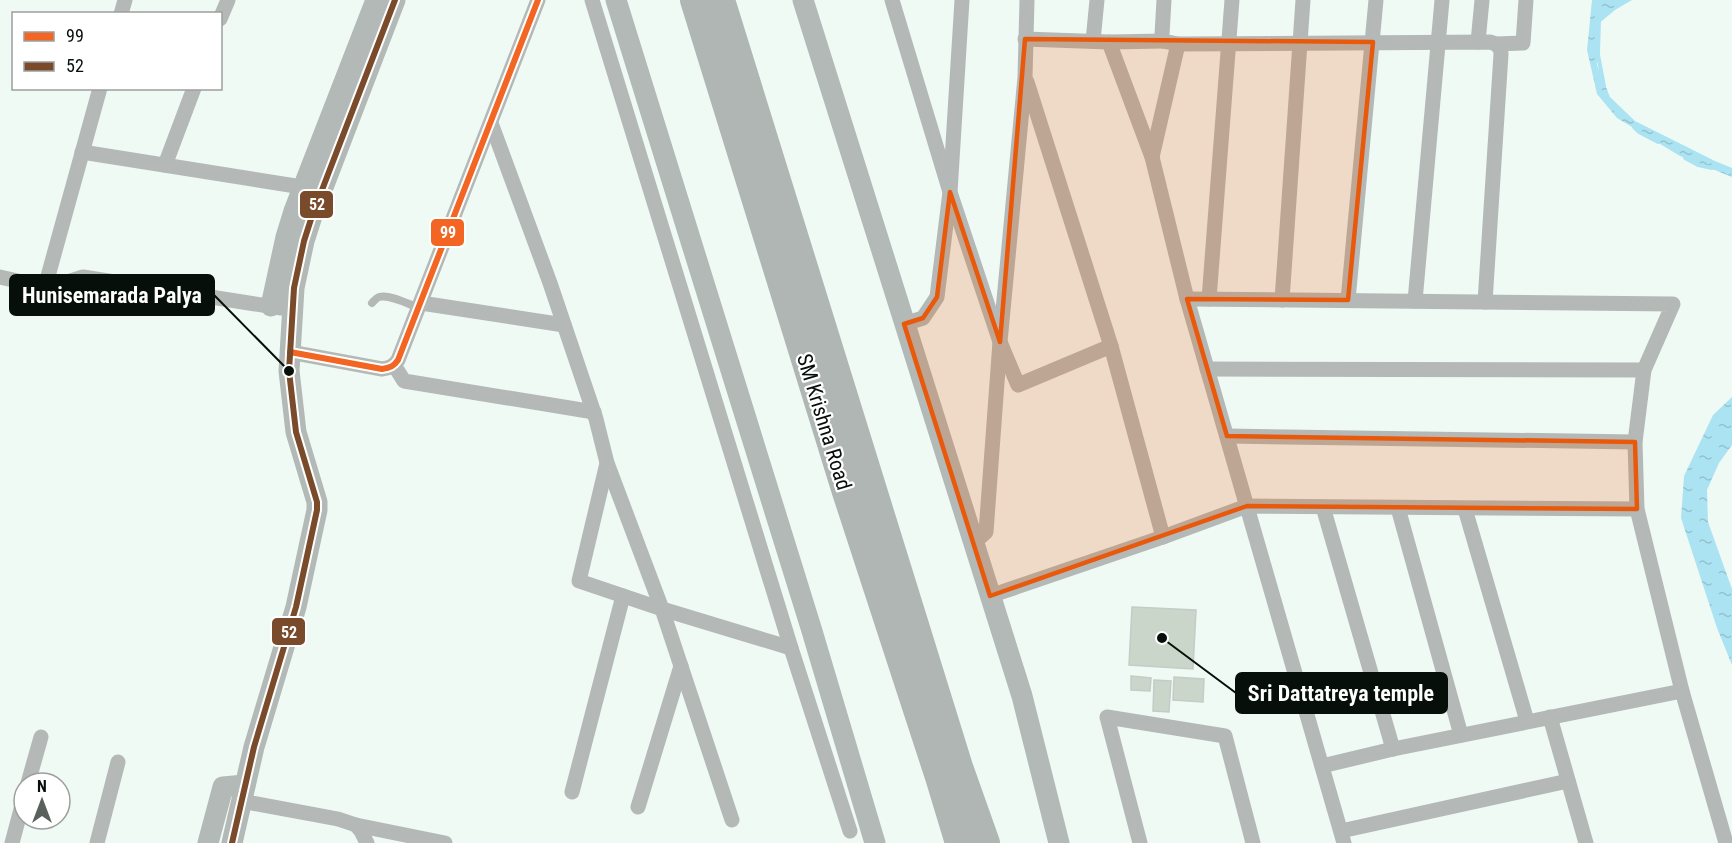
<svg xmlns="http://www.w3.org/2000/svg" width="1732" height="843" font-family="'Roboto Condensed',sans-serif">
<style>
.water{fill:url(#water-ripples)}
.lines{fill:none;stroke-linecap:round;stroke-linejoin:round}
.stream{stroke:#ace3f3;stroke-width:4}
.building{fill:#cbd6ca;stroke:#c5cbc6;stroke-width:1.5}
.lane{stroke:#b4b9b8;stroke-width:8}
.street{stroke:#b4b9b8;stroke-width:15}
.secondary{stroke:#b2b9b6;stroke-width:21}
.highway{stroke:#afb6b4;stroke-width:28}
.bus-1-casing{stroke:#fff;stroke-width:10}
.bus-2-casing{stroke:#fff;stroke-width:10}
.bus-1{stroke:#f26522;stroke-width:6}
.bus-2{stroke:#7a4b2a;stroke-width:6}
.marked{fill:#e8590c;fill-opacity:0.2;stroke:#e8590c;stroke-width:4.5;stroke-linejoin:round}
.labels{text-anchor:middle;stroke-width:4.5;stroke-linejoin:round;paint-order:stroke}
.street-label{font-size:21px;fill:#070f0b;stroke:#fff}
.leader{fill:none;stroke:#070f0b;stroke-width:2}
.callout-dot{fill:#070f0b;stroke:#fff;stroke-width:2}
.callout{fill:#070f0b;stroke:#070f0b;stroke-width:2}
.callout-label{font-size:22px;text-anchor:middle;font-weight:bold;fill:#fff}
.line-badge{stroke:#fff;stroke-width:2}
.badge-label{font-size:16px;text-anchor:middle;font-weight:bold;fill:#fff}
</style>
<defs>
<pattern id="water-ripples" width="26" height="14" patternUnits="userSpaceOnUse" patternTransform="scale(1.5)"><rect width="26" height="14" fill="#ace3f3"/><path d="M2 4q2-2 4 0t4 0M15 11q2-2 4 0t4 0" fill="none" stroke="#92c2cf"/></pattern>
</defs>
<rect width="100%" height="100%" fill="#f0faf5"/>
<!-- water -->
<g class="water">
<polygon points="1592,0 1632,0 1615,10 1597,25 1597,65 1610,97 1635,121 1715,161 1732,168 1732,177 1680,156 1617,118 1597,94 1587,50"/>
<polygon points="1732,397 1732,445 1719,463 1707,490 1708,522 1732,589 1732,665 1717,628 1681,518 1684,476 1713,415"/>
</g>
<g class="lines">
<!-- stream -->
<g class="stream">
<polyline points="1599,19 1598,55 1604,86"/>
<polyline points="1634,127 1639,132 1658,142"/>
<polyline points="1685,158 1698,165 1712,168"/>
</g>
</g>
<!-- building -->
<g class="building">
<polygon points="1132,607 1196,610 1193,669 1129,665"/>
<polygon points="1131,676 1151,678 1150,691 1131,690"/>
<polygon points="1174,677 1204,679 1203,702 1173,700"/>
<polygon points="1154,680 1171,681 1169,712 1153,711"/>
</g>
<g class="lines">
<!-- lane -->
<path class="lane" d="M372,303C374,301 376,298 379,297C390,294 408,304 419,308"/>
<!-- street -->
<g class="street">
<polyline points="592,0 791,648 850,831"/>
<polyline points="892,0 950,192 1000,342 1018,385 1111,346"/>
<path d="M1164,0L1162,35L1163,41L1178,44L1490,42C1497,44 1501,47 1501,54L1485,302"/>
<polyline points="121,14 125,0"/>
<polyline points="220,19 228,0"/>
<polyline points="1025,39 1109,42 1163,41"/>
<polyline points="1093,41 1097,0"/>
<polyline points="1109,42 1152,157 1187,299 1344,843"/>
<polyline points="1478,42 1482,0"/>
<polyline points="1496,44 1523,43 1526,0"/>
<polyline points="1027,82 1111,346 1163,537"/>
<polyline points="491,123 550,283 596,419 607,463 579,581 662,609 791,648"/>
<polyline points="82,152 302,187"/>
<polyline points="1152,157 1178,44"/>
<polyline points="165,165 194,88"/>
<polyline points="0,277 49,288 83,277 281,308"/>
<polyline points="45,287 100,88"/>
<polyline points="1187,299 1673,304 1644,370 1635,442 1637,509 1682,691 1726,843"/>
<polyline points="1209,299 1232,0"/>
<polyline points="1282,300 1303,0"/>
<polyline points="1348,300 1376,0"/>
<polyline points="1415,301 1442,0"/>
<polyline points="421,303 564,325"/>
<polyline points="904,324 923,318 937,297 950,192 962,0"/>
<path d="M290,352L382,369C390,368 394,366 398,360L538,0"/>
<polyline points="394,365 404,381 594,412"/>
<polyline points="1207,369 1644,370"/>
<polyline points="1227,436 1635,442"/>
<polyline points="607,463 662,609 732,820"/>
<polyline points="1323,507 1393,749"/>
<polyline points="1398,508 1461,735"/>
<polyline points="1465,509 1527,721"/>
<polyline points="974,543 986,532 1000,342 1025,77 1027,0"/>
<polyline points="990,596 1163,537 1247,506 1637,509"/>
<polyline points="1550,717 1586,843"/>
<polyline points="1322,766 1393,749 1682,691"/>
<polyline points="28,783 41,737"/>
<polyline points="572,792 623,596"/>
<polyline points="241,801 338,819 356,825 445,843"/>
<polyline points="638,807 681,666"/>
<polyline points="356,825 361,831 367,843"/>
<polyline points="1341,831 1568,781"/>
<polyline points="12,843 24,798"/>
<polyline points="97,843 118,762"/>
<polyline points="1140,843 1107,717 1225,736 1253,843"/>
</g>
<!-- secondary -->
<g class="secondary">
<polyline points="616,0 812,631 875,843"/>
<polyline points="803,0 1022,696 1059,843"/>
<polyline points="271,306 286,237 294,211 376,0"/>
<polyline points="208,843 223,787 245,785"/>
<polyline points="232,843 254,747 296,607 317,510 317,502 296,432 289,371 294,288 304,241 312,216 395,0"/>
</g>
<!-- highway -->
<g class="highway">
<polyline points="694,0 846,492 939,777 959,843"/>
<polyline points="721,0 959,767 986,843"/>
</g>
<defs>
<path id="bus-1" d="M290,352L382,369C390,368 394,366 398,360L538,0"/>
<polyline id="bus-2" points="232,843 254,747 296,607 317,510 317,502 296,432 289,371 294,288 304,241 312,216 395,0"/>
</defs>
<!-- bus-1 casing -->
<use href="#bus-1" class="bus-1-casing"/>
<!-- bus-2 casing -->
<use href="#bus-2" class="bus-2-casing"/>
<!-- bus-1 -->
<use href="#bus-1" class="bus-1"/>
<!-- bus-2 -->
<use href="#bus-2" class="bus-2"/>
</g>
<!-- marked area -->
<path class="marked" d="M1025,39L1373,42L1348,300L1187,299L1227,436L1635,442L1637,509L1247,506L990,596L904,324L923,318L937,297L950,192L1000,342Z"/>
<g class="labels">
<!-- street labels -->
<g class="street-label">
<text transform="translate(824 422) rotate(73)" y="7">SM Krishna Road</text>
</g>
</g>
<!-- callouts -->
<path class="leader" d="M289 371L214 295M1162 638L1236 693"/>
<g class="callout-dot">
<circle cx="289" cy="371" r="6"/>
<circle cx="1162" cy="638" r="6"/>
</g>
<g class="callout">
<rect x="10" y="275" width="204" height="40" rx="6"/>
<rect x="1236" y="673" width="211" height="40" rx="6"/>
</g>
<g class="callout-label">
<text x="112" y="303">Hunisemarada Palya</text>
<text x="1341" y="701">Sri Dattatreya temple</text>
</g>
<g class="line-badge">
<rect x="299" y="190" width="35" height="29" rx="6" fill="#7a4b2a"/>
<rect x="430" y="218" width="35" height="29" rx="6" fill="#f26522"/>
<rect x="271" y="617" width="35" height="29" rx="6" fill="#7a4b2a"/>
</g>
<g class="badge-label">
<text x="317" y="210">52</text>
<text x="448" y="238">99</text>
<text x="289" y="638">52</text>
</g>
<!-- legend -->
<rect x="12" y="12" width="210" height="78" fill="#ffffff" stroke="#9c9f9d" stroke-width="1.5"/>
<rect x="24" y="32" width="30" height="9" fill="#f26522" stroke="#9c9f9d" stroke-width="1.5"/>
<text x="66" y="42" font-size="18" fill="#070f0b">99</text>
<rect x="24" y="62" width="30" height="9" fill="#7a4b2a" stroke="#9c9f9d" stroke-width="1.5"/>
<text x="66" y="72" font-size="18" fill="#070f0b">52</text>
<!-- north arrow -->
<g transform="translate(42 801)"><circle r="28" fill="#ffffff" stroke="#9c9f9d" stroke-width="1.5"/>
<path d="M0-4.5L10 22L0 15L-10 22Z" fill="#59615d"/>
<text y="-9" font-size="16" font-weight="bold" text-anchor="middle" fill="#070f0b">N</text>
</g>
</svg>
